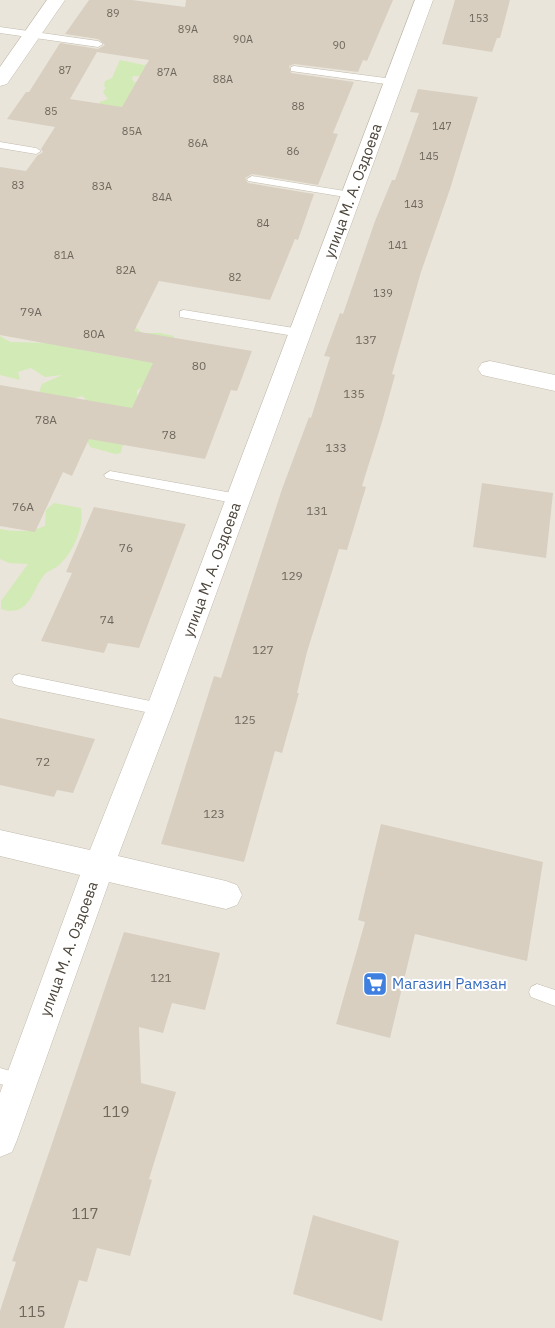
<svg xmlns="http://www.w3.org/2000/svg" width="555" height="1328" font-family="'IBM Plex Sans',sans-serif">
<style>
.residential{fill:#eae5da}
.green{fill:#d2eab5}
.building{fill:#d8cfc1;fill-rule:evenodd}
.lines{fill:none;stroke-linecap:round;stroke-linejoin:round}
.service-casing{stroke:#c2bbae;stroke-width:1}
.minor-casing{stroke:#c2bbae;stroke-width:1}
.tertiary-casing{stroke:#c2bbae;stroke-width:1}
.service{fill:#fff;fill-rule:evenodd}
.minor{fill:#fff;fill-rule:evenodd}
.tertiary{fill:#fff;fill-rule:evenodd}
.labels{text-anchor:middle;stroke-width:4;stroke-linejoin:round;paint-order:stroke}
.far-number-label{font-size:11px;fill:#6e675b}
.number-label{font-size:12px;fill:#6e675b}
.street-label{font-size:15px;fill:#4b4439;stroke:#fff}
.shop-label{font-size:15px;fill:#366cbe;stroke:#fff;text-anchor:start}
.near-number-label{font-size:15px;fill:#6e675b}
</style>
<rect width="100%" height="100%" fill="#f6f3ec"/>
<!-- residential -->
<rect class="residential" x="0" y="0" width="555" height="1328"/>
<!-- green -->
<g class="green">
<polygon points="120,60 144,65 156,62 151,77 133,76 132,79 134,82 158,86 80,133 100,102 108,99 103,92 106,88 104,86 105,81 112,78"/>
<polygon points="133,325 142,333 161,333 174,336 150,383 137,390 137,395 140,398 135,429 122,447 121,453 115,454 90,447 87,440 85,398 82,396 69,400 38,395 42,384 62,375 45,377 31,368 18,372 20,380 0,375 0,336 10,342 47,343 130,359 137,356"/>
<path d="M54,503L81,508C84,527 74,551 60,564C56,569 48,570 44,575C31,592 29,618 1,609V601L28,564L9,563L0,559V529C14,532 32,532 45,526L46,510Z"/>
</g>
<!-- building -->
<g class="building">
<path d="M89,0H132L185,7L186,0H393L367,61L363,60L358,72L294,64L289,66L291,73L354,82L333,133L338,134L318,185L252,174L245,178L248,183L314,194L298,240L295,239L270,300L159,281L134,331L252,351L237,391L231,390L205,459L89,439L72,476L63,472L35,532L0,526V385L132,408L153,363L0,335V167L26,171L37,156L43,152L41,149L55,127L7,119L26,92H29L60,43L98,49L105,45L98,39L65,34ZM97,52L149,60L122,107L70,99Z"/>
<polygon points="455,0 510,0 500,38 497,38 492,52 442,44"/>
<polygon points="418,89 478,97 450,189 421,272 392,374 395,375 382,422 362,486 366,487 347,550 339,549 307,652 297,693 299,693 282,753 275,751 244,862 161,844 214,676 221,678 282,489 309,417 311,418 330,357 324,356 340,313 343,314 375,221 392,180 395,180 419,113 410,112"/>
<polygon points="482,483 553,493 546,558 473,547"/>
<polygon points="94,507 186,524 139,648 108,643 104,653 41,641 72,573 66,572"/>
<polygon points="0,718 95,739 73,793 57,790 54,797 0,785"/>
<polygon points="381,824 543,862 527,961 415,934 390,1038 336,1024 365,922 358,920"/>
<polygon points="124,932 220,953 205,1010 172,1003 163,1033 139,1027 141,1083 176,1092 149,1179 152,1180 130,1256 97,1248 87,1282 79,1280 64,1328 0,1328 0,1311 16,1262 12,1261"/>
<polygon points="313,1215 399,1241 382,1321 293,1294"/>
</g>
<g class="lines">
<defs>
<g id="service">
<polygon points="0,27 98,41 103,44 98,47 0,33"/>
<polygon points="294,66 393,79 398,82 393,85 291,71 291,67"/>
<polygon points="0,142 36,148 41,151 36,154 0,148"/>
<polygon points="252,176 351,192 356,195 351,198 248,181 247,179"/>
<polygon points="184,310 300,329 306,333 300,337 180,317 180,311"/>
<polygon points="110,471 238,494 244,499 238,504 106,478 104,475"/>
<polygon points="19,674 160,703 165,705 167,709 165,713 160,715 19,686 14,684 12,680 14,676"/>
<polygon points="537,984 555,990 555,1006 531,997 529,992 531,987"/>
<polygon points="0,1068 28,1076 30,1082 28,1088 22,1090 0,1084"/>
</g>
<g id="minor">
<polygon points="415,0 433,0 174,709 118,856 226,881 237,885 242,895 237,905 226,909 109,882 17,1140 12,1152 0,1157 0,1093 80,875 0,856 0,830 90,850 146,709"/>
<polygon points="490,361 555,375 555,391 482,375 478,369 482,363"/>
</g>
<polygon id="tertiary" points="47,0 65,0 7,84 0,86 0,67"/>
</defs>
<!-- service casing -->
<use href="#service" class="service-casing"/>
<!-- minor casing -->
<use href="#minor" class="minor-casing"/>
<!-- tertiary casing -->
<use href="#tertiary" class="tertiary-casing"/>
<!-- service -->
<use href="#service" class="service"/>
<!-- minor -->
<use href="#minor" class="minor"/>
<!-- tertiary -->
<use href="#tertiary" class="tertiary"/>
</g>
<!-- icons -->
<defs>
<symbol id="supermarket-square" viewBox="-11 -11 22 22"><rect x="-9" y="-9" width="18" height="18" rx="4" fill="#3f7fe0" stroke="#fff"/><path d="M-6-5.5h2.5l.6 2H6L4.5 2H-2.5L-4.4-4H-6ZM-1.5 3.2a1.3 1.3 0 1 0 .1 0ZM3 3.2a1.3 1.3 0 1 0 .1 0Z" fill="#fff"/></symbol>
</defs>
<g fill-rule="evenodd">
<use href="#supermarket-square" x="361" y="970" width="28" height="28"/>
</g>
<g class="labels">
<!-- far-number labels -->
<g class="far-number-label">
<text x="113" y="17">89</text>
<text x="479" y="22">153</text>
<text x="188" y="33">89А</text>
<text x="243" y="43">90А</text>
<text x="339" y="49">90</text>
<text x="65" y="74">87</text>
<text x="167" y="76">87А</text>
<text x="223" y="83">88А</text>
<text x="298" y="110">88</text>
<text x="51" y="115">85</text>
<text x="442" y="130">147</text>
<text x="132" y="135">85А</text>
<text x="198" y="147">86А</text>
<text x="293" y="155">86</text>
<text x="429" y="160">145</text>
<text x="18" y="189">83</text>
<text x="102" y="190">83А</text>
<text x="162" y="201">84А</text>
<text x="414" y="208">143</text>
<text x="263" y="227">84</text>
<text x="398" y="249">141</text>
<text x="64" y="259">81А</text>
<text x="126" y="274">82А</text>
<text x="235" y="281">82</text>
<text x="383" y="297">139</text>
</g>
<!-- number labels -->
<g class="number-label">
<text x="31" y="316">79А</text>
<text x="94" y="338">80А</text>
<text x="366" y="344">137</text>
<text x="199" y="370">80</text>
<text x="354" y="398">135</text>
<text x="46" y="424">78А</text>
<text x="169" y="439">78</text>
<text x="336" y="452">133</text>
<text x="23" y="511">76А</text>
<text x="317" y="515">131</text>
<text x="126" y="552">76</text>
<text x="292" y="580">129</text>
<text x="107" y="624">74</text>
<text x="263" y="654">127</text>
<text x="245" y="724">125</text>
<text x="43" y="766">72</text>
<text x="214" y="818">123</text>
<text x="161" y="982">121</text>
</g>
<!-- street labels -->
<g class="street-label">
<text transform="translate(353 191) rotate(-70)" y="5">улица М. А. Оздоева</text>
<text transform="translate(212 570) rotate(-70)" y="5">улица М. А. Оздоева</text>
<text transform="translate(69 949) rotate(-70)" y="5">улица М. А. Оздоева</text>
</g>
<!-- shop labels -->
<g class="shop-label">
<text x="392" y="989">Магазин Рамзан</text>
</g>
<!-- near-number labels -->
<g class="near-number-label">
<text x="116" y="1117">119</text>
<text x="85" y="1219">117</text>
<text x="32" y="1317">115</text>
</g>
</g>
</svg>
